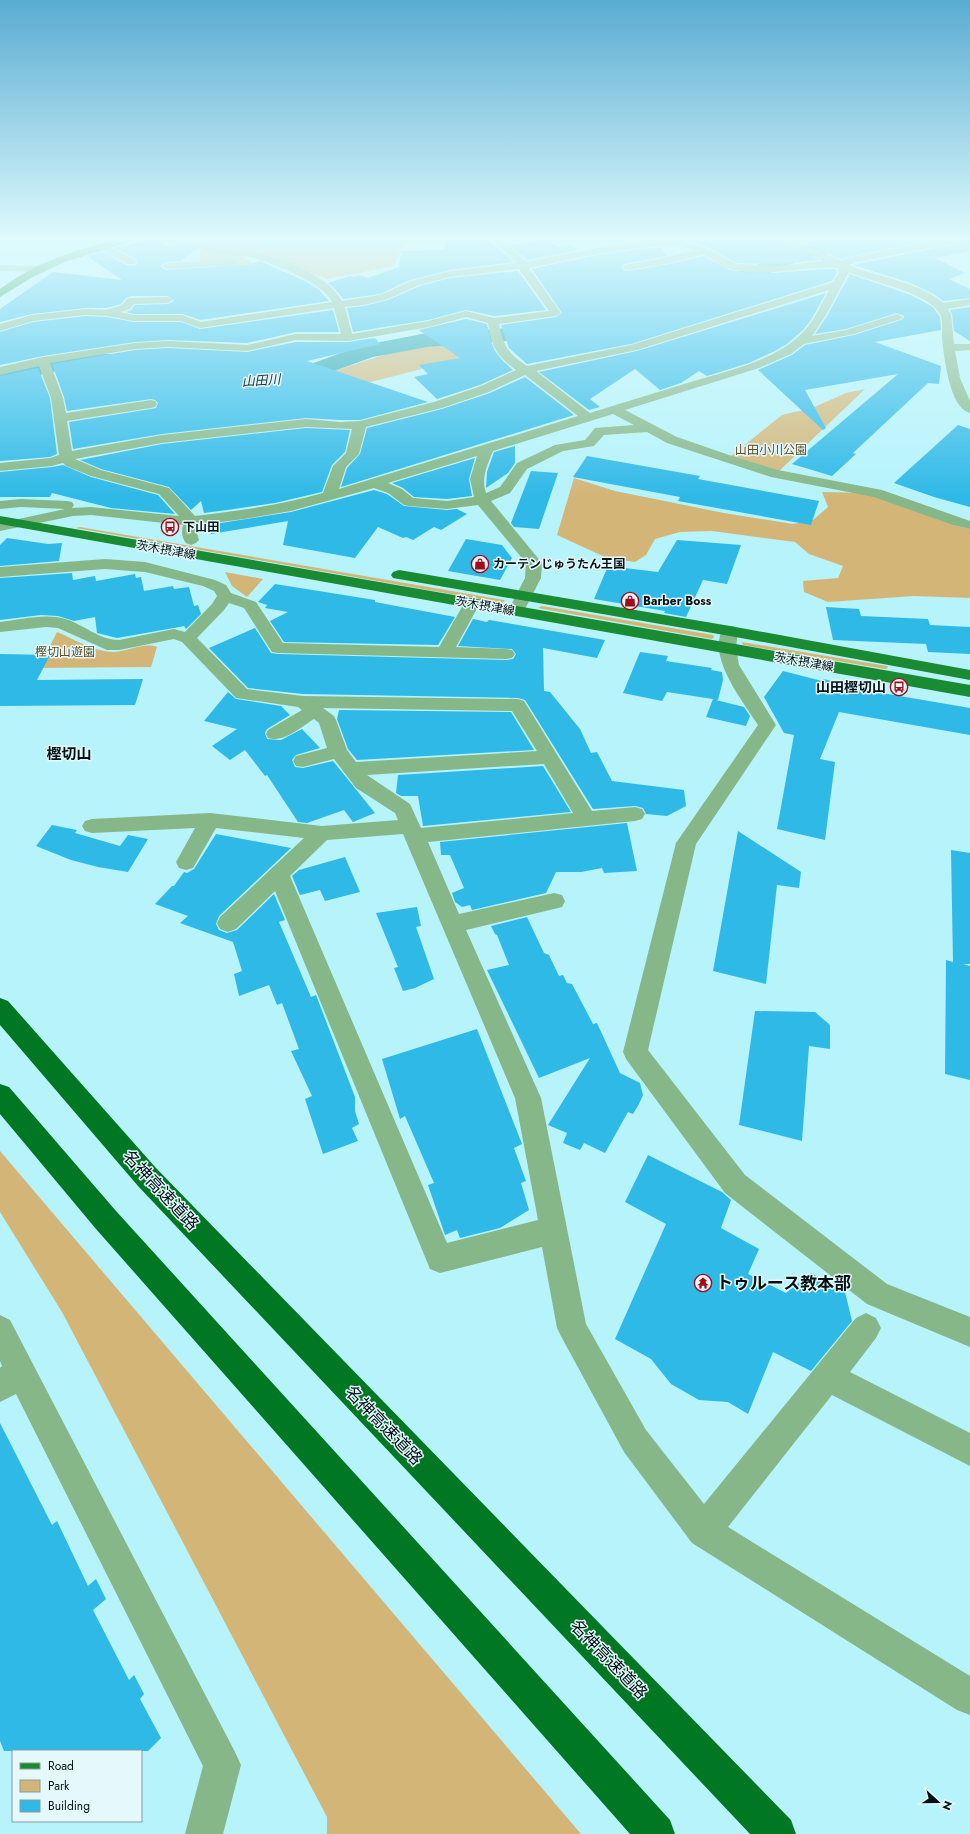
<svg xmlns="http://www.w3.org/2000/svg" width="970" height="1834" font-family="Jost,'Noto Sans JP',sans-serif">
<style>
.green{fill:#d3b677}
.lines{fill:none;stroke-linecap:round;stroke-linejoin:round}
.river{fill:#24a1ae;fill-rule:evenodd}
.building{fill:#2fb9e7}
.minor{fill:#85b788;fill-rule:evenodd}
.major{fill:#198b32;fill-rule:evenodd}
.highway{fill:#007723;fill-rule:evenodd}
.labels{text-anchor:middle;stroke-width:3;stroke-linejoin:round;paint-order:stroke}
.far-park-label{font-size:12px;fill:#5f4d23;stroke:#e5f8fb}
.far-poi-label{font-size:12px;font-weight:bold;fill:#001215;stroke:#e5f8fb;text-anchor:start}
.far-street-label{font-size:12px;fill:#001215;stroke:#e5f8fb}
.far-water-label{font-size:13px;font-style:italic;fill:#203a3d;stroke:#e5f8fb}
.poi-label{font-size:14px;font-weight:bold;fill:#001215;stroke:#e5f8fb;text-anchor:end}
.neighbourhood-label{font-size:15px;font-weight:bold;fill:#001215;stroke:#e5f8fb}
.near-street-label{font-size:17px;fill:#001215;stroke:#e5f8fb}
.near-poi-label{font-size:17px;font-weight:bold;fill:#001215;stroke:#e5f8fb;text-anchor:start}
</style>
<rect width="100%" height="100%" fill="#b6f3fb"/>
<!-- green -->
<g class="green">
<polygon points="192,240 419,240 402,247 394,266 327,279 248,251 243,258 269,272 200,262 200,249 188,247"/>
<polygon points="457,343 469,357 355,386 334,371 396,351"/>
<polygon points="865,389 776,474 727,459 782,415 812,408 846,393"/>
<polygon points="574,478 615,491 724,513 793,524 813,520 828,507 822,492 869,493 957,526 970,529 970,598 914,596 828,602 804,592 803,581 838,578 843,566 809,554 795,542 712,531 680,532 655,539 646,555 635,562 607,558 557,535"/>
<polygon points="80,527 504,600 505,601 502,603 76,528"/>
<polygon points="225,572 263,579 247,597 232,586"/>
<polygon points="542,606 713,635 714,637 712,639 538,608"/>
<path d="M57,632C74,639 93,651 112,652C127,652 144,642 157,647L151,667L39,668Z"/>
<polygon points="742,642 887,666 888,668 885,669 743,645"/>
<polygon points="0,1151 581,1834 327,1834 327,1817 62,1312 0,1212"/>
</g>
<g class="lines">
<!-- river -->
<g class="river">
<polygon points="837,240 874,240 871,244 808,257 761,277 705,292 698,294 691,292 688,288 691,284 747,269 796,249"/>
<polygon points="561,325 569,326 572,331 569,336 561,337 427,347 373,357 306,381 268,389 260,387 256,382 260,377 300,368 360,346 427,333"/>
<polygon points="83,354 110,354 118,356 121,361 118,366 110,368 83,368 51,372 0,386 0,372 49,358"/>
</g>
</g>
<!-- building -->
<g class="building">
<polygon points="148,240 157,240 165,246 192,242 198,248 180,261 167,262 161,265 161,267 166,270 248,265 260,261 307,282 318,289 329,301 201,320 182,314 133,314 126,312 131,310 135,305 168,304 174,301 168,296 131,296 126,298 121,304 106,308 86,308 32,314 0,322 0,309 53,272 122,280 87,256 103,252 126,265 135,266 137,263 136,259 115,248"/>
<polygon points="445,240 490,240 494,247 497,247 514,262 450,270 410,280 380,294 343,299 336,290 328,283 350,276 354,277 359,275 368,278 399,267 401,251 442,250 445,249"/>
<polygon points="538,240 545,240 558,247 569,245 579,250 527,260 509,244 516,245"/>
<polygon points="686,240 780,240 819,260 779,264 737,263 705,246"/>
<polygon points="799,240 931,240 852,256 841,259"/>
<polygon points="962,240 970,240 970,251 935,258 965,273 949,279 970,289 970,298 943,301 934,294 911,283 853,265 956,244"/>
<polygon points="652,248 661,248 667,256 624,264 622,266 623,270 628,271 670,264 703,256 730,270 747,273 773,273 824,269 836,269 837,272 832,281 631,344 527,364 509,348 501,325 556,317 562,313 532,269 592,256"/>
<polygon points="518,271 546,310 494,316 466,310 428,320 353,332 347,308 364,306 388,300 420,286 450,278"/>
<polygon points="850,274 911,295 933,307 940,317 941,330 875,342 941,366 939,384 928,383 853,453 856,454 832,476 792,464 898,374 805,390 826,428 823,430 758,370 792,355 805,345 854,335 901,320 904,318 904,316 897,313 846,329 815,334 827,316"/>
<polygon points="826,293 811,320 803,330 787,344 775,351 749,363 707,376 699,371 681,383 660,390 635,369 590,399 600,407 589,410 539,372 637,351"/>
<polygon points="970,307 970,341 954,331 952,314 950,310"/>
<polygon points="333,310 339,332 296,332 247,343 168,340 135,342 43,356 0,365 0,332 33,322 86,316 107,317 133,322 181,322 200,329"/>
<polygon points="466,319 487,324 490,339 495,351 503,361 513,370 480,385 437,399 414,377 428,374 419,365 460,358 419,330"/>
<polygon points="375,338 380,344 307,361 428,402 360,420 340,420 306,418 162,434 73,449 69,422 151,409 156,408 158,403 155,400 151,399 67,411 64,397 52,364 135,350 168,348 247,352 296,342 348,342"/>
<polygon points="38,368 50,398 57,454 50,457 0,461 0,376"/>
<polygon points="525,377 574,415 341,487 347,468 360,454 367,428 442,409 490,393"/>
<polygon points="958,425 970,429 970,507 934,497 894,483"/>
<polygon points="306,428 350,430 345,452 332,465 322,492 275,503 227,510 204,513 201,501 191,510 169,487 101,469 80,460 162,444"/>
<polygon points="515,446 515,463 508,473 486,488 487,472 494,452"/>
<polygon points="587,456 700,476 698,479 819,501 811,525 678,501 680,497 573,477"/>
<polygon points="475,458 469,479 472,496 447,499 414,497 403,488 392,483"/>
<polygon points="63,465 91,477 158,495 175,514 111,508 52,493 50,497 0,497 0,472 52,467"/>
<polygon points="531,471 558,473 539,529 514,527 511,523"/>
<polygon points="374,490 387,494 404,506 447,510 457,509 467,514 441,530 434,527 413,540 406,537 403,538 378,527 355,558 283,545 288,521 211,534 208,525 291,512"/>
<polygon points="7,538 48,544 62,543 59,561 0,566 0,545"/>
<polygon points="466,539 502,545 512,558 500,580 448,571"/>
<polygon points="677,540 741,545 727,584 703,580 686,617 664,613 665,611 594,599 608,566 658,572"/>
<polygon points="72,573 73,580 95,576 96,581 135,574 136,578 141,577 144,591 173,586 174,589 189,587 194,606 198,605 201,614 186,629 184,626 174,628 117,638 97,633 95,617 74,621 58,616 41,615 0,620 0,578"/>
<polygon points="275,584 375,600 375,602 455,617 438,645 284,642 270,621 288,612 265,608 267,605 258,602"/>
<polygon points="826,607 859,609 861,616 928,619 930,625 970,627 970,654 928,652 926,644 833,640"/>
<polygon points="473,619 487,622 489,620 605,640 597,658 543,648 544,691 550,692 580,729 591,753 597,752 612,781 684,790 686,806 667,816 646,814 643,808 635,806 593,809 525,700 518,698 303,694 248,688 209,648 255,628 271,653 278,654 506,660 513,659 516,654 512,649 458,646"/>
<polygon points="640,652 668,656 666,661 712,668 711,670 722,672 723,680 718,700 716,700 744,707 750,716 746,726 706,717 713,699 667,692 662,701 623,693"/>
<polygon points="0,654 50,655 37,680 143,679 135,705 0,706"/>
<polygon points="783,671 822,681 823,679 842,683 841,686 970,708 970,735 839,712 820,759 835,762 825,840 777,829 794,735 784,733 764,697"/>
<polygon points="228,692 236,699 281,706 290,715 267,729 265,733 267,739 281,740 302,729 320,748 296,755 292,760 295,767 303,768 333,761 375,813 353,822 344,810 307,823 298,822 267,775 265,776 245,750 230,760 212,746 237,729 204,721"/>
<polygon points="339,710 511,712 534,750 357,760 348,749 337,719"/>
<polygon points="543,766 571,812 423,826 418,796 401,796 396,793 398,775"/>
<polygon points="627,823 637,871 604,873 602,868 581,872 556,872 546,893 472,910 470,905 462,907 455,902 452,893 464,888 450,855 441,855 440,842"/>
<polygon points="52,825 77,830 75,833 120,846 128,835 148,839 128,872 98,867 71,860 36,846"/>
<polygon points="738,831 801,872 799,888 777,885 766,984 713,971"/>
<polygon points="216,834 291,848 219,916 216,924 219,930 227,933 237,930 274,894 285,920 279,922 311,997 316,995 355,1097 355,1111 359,1124 352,1128 358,1141 323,1154 305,1099 312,1096 291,1051 299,1049 282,1003 277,1005 269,985 239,996 234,974 242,971 233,942 180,923 188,916 155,904 172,886 174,886 184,872 187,873 194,869"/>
<polygon points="951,850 970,853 970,964 963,964 970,966 970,1080 945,1074 946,960 953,962"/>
<polygon points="345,857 360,892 325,901 320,890 300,895 292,876 299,870"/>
<polygon points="417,907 421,926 416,927 434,979 415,988 403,991 394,968 398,967 376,913"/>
<polygon points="527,917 544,953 549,955 559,976 563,975 567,983 572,984 593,1024 597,1023 620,1073 640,1083 643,1095 639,1104 633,1114 628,1112 605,1153 584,1143 580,1150 563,1143 567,1133 548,1125 590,1058 539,1078 487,970 509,965 497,935 495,934 491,926"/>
<polygon points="755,1011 815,1012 830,1025 830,1049 809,1046 802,1141 739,1125"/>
<polygon points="477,1029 522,1144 514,1148 526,1181 521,1183 529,1210 500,1228 460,1238 457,1230 445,1235 428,1185 434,1183 405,1116 400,1119 382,1059"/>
<polygon points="648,1155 722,1192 731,1200 721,1228 759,1249 748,1274 786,1293 811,1273 845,1292 852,1321 811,1371 773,1352 748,1414 728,1402 699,1400 671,1384 651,1359 615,1339 666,1224 625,1202"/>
<polygon points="0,1423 52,1525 57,1521 88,1586 96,1579 106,1599 93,1610 129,1680 134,1675 144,1694 140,1699 161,1738 148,1751 4,1751 0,1741"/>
</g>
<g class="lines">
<!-- minor -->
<g class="minor">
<path d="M192,240C208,240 206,247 218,249C226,250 234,249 243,250C271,254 329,274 342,301L380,295L411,281L450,271L517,263L492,240H503L527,262L592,249L651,240H680L704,247L737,264L779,266L824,261L781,240H795L841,261L852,257L940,240H961L956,243L855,262L849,265C879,278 918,281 943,303L970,299V305L948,309L951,314L954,344H970V350L955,351L960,378L970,401V413C949,408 944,356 942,338C942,331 943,320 940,314C928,292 872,282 849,272L826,315L812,336L846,330L897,314L903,317L901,319L854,334L804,344L791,354L759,368L625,410L677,437L732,456L778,470L882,490L970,521V529L953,525L874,497L771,477L667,443L647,432L604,435L594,446L563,451L527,469L510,493L491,501L542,563L541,578L524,611L522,614L516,616L510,614L508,611L525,578L526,563L478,505L447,509L409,506L404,505L388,493L374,488L291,511L244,519L198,525L196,530L199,540L196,543L191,545L186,543C182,538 181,531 183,525L91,515L73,516L0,531V523L65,509L21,507L0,509V501L21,499L67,501L72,502L74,505L72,508L91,507L179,516L159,494L91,476L66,466L63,463L52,466L0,471V463L50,458L59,455L51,398L39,366L0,375V367L43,357L135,343L168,341L247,345L296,334H341L334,308L200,328L181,321H133L107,316L86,315L33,321L0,331V324L32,315L86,309L106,310L122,305L127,299L131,298L168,297L173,300L168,303L134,304L130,309L120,312L133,315H182L201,322L332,302C324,283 270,262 250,257C229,253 207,259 192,240ZM652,246H679L695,250L669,257L624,265L623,267L624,269L628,270L670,263L703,254C713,259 724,268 734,270C768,277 803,266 837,268L839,272L833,282L631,345L527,366C508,353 503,346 499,324L556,316L561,313L529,268L592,255ZM519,269L549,311L494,318L466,311L428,321L352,334L345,307L364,305L388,299L419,285L450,277ZM829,290C820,306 813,324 799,336C771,362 729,370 694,381C659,392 624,402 590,413L536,371L637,350ZM466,317L488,323C491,346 497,356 516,370L481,386L434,402L360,421L340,422L306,419L162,435L72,451L67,421L151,408L155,407L157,404L155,401L151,400L66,413L63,398L50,363L135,349L168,347L247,351L296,340L348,341L429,327ZM525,375L578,416L339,489L346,467L359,454L366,427L442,408L489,392ZM613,414L634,425L595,428L585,440L555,445L517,463L500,487L486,493C481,477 487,466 493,451ZM306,427L352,429L346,453L333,466L323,493C281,505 238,511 195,516L169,488L101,470L75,459L162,443ZM477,456L470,479L474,497L447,501L413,498L402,489L388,483Z"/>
<polygon points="102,243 135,260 136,262 135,264 127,264 99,248 97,246"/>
<polygon points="232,260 236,261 237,263 236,265 167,269 162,266 167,263"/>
<polygon points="0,265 39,266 44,269 39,272 0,271"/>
<path d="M105,559L145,562L215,580L226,585L231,593L256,602L283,643L439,647L466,600L472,598L478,600L480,603L456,647L506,649L512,650L515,654L512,658L506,659L278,653L272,652L244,608L229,603L224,610L197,638L247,689L303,696L518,699L524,701L592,811L635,807L642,809L645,814L642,819L635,821L428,842L459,914L554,893L562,895L565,901L562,907L554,909L466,930L541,1098L586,1324L646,1430L704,1504L856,1318L866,1313L876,1318L881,1328L876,1338L850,1372L970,1433V1466L832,1395L728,1527L970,1676V1715L957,1710L692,1543L624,1452L562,1338L557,1328L542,1247L440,1273L430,1269L275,891L236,929L228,932L220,929L217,923L220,917L304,838L216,828L193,868L186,870L179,868L176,862L195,828L92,833L85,831L82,826L85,821L92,819L210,813L322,826L398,820L395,813L356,788L334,759L303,767L296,766L293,761L296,756L327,748L319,723L314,719C301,727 284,743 268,738L266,734L268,730L302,710L298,707L236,698L182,642L174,639L119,650H107L58,628L46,627L0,632V622C20,620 45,613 65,619C83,624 99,640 119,640L174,629L185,632L212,604L217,596L214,591L203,586L145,572L105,569L0,577V567ZM323,708L512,711L537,751L356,762L347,750L336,720L334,716ZM544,764L573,813L421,828L410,804L367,775ZM403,834L515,1098L538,1220L447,1243L290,876L327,840Z"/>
<path d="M730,626L736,627L738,631L736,648L739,665L776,725L696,844L648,1050L745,1175L887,1284L970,1317V1347L867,1304L725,1193L626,1059L623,1052L676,843L758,725C743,701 705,655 724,627Z"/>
<polygon points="0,1315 10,1320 235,1752 241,1765 223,1834 185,1834 203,1766 16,1394 0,1402 0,1368 2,1366 0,1361"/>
</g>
<!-- major -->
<g class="major">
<path d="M114,240H132L130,242L64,262L31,278L0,297V289C33,264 74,250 114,240Z"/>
<polygon points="0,516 970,685 970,697 0,524"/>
<polygon points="399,570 730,626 970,670 970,680 730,636 393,578 391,575 393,572"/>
</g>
<!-- highway -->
<g class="highway">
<polygon points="0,998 8,1001 156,1168 791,1820 796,1834 750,1834 138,1186 0,1025"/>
<polygon points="0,1084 9,1087 116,1211 670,1820 675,1834 630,1834 96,1229 0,1114"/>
</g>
</g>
<!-- sky -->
<linearGradient id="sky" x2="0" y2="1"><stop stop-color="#59acd1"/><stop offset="0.48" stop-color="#defafd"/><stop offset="1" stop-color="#defafd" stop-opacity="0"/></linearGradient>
<rect width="970" height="497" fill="url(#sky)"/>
<!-- icons -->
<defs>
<symbol id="bus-ring" viewBox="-11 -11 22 22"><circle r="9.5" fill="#e5f8fb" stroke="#a40b18" stroke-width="1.5"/><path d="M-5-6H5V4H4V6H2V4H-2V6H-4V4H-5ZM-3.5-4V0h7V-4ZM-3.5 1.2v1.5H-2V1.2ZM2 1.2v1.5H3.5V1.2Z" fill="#a40b18"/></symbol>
<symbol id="shop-ring" viewBox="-11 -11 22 22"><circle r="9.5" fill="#e5f8fb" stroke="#a40b18" stroke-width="1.5"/><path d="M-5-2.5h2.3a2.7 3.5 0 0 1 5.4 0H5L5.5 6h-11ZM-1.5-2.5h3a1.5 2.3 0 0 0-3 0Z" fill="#a40b18"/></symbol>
<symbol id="temple-ring" viewBox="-11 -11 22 22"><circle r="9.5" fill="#e5f8fb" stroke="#a40b18" stroke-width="1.5"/><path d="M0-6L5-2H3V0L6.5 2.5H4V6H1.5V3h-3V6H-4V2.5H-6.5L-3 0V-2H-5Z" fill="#a40b18"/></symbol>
</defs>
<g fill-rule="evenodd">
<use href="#bus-ring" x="160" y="517" width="20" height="20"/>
<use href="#shop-ring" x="470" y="554" width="20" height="20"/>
<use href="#shop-ring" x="620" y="591" width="20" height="20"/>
<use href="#bus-ring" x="889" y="677" width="20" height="20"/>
<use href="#temple-ring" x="693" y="1273" width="20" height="20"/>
</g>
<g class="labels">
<!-- far-park labels -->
<g class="far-park-label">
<text x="771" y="454">山田小川公園</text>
<text x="65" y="656">樫切山遊園</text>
</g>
<!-- far-poi labels -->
<g class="far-poi-label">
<text x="183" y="531">下山田</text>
<text x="493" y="568">カーテンじゅうたん王国</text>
<text x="643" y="605">Barber Boss</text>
</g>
<!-- far-street labels -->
<g class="far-street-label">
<text transform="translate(166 550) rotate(10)" y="4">茨木摂津線</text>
<text transform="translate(485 606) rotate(10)" y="4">茨木摂津線</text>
<text transform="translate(804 662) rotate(10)" y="4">茨木摂津線</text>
</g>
<!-- far-water labels -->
<g class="far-water-label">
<text transform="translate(261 380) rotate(-4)" y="5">山田川</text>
</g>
<!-- poi labels -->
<g class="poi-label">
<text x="886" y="692">山田樫切山</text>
</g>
<!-- neighbourhood labels -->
<g class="neighbourhood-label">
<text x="69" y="759">樫切山</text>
</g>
<!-- near-street labels -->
<g class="near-street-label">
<text transform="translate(161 1190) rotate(47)" y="6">名神高速道路</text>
<text transform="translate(384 1425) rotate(46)" y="6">名神高速道路</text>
<text transform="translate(609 1659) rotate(46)" y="6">名神高速道路</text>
</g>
<!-- near-poi labels -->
<g class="near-poi-label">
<text x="716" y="1289">トゥルース教本部</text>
</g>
</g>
<!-- legend -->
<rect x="12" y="1750" width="130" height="72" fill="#e5f8fb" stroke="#899c9f"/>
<rect x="20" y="1763" width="20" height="6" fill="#198b32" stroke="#899c9f"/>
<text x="48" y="1770" font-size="12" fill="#001215">Road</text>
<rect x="20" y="1780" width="20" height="12" fill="#d3b677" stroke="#899c9f"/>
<text x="48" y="1790" font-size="12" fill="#001215">Park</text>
<rect x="20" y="1800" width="20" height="12" fill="#2fb9e7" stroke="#899c9f"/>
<text x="48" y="1810" font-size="12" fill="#001215">Building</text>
<!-- north arrow -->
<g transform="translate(938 1802) rotate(111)" stroke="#e5f8fb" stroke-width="3" paint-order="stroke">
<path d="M0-3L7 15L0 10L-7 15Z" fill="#001215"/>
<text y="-6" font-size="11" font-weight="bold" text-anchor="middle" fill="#001215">N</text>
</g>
</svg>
